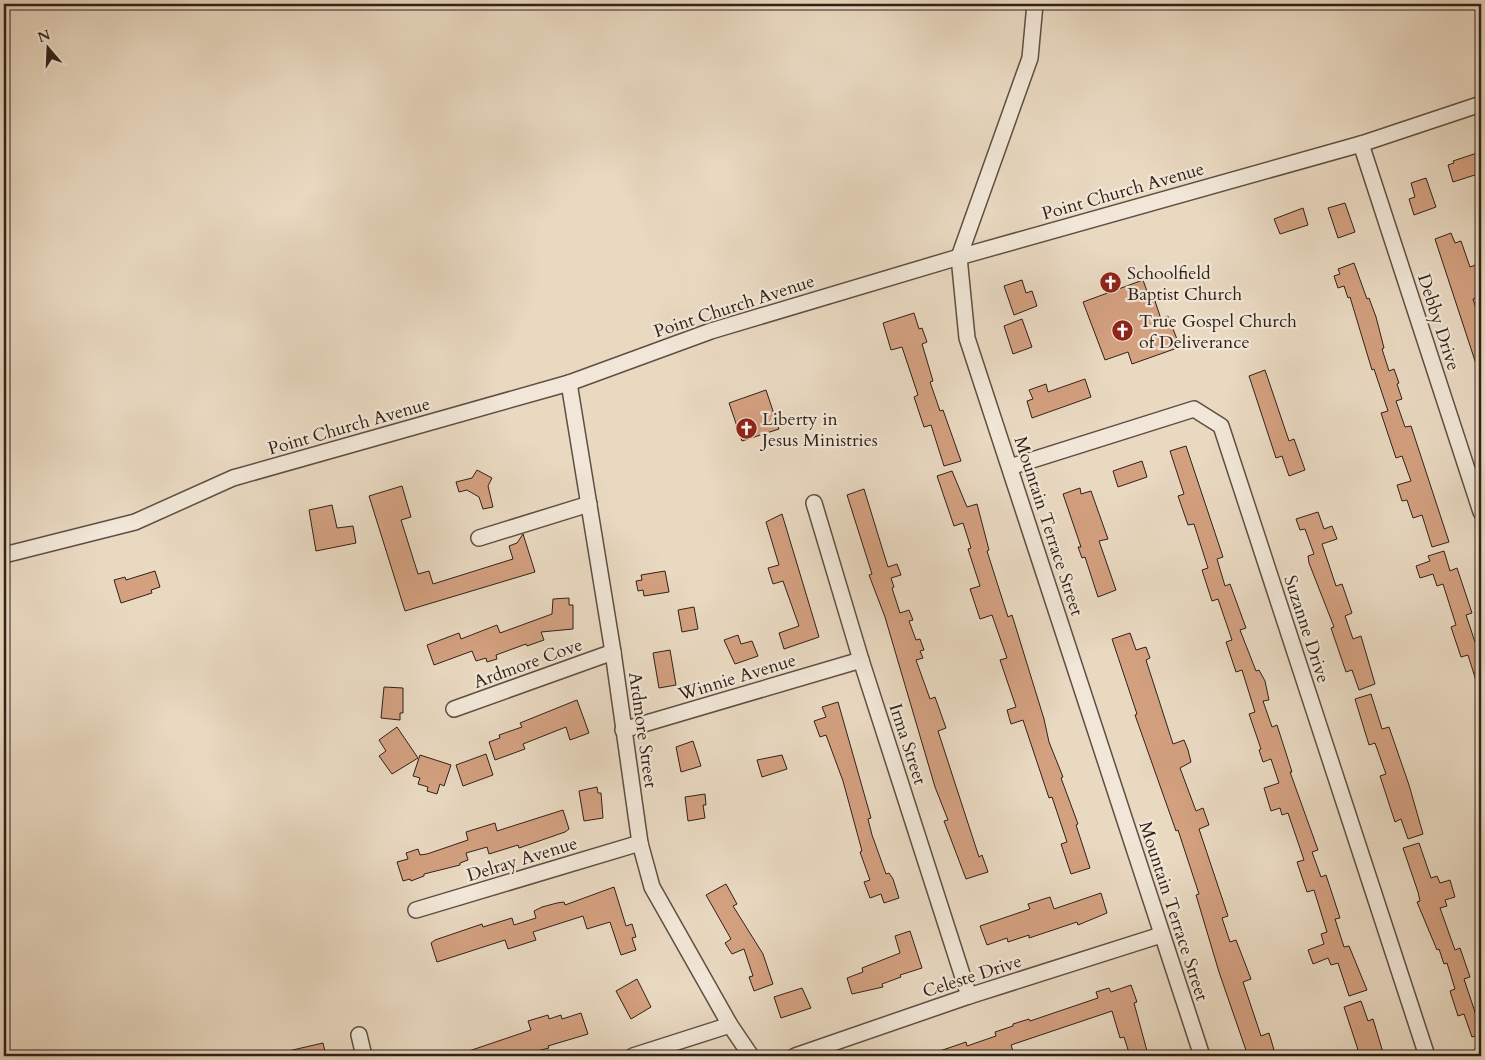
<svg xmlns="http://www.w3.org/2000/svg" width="1485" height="1060" font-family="Cardo,serif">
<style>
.building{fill:#d3a080;stroke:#312118}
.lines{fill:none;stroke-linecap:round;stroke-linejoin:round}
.minor-casing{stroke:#5f4f42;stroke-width:18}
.minor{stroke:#f1e6d7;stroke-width:15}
.labels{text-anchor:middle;stroke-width:4.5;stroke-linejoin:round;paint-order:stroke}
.street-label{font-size:18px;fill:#312118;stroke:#f1e6d7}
.poi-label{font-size:18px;fill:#312118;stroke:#f1e6d7;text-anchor:start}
</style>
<rect width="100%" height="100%" fill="#e9d9c1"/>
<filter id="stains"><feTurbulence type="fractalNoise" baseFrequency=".004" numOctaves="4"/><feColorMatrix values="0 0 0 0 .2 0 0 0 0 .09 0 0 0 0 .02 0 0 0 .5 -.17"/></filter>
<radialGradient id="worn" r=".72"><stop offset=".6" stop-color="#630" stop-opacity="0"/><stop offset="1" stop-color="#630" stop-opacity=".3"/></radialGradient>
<!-- building -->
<g class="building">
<polygon points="1477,153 1481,173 1453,182 1448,165 1454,163 1453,161"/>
<polygon points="1426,178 1436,207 1414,215 1409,199 1415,197 1411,183"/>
<polygon points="1345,203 1355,232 1338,238 1328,208"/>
<polygon points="1303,208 1308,225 1280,234 1274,219"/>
<polygon points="1451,233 1455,243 1461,241 1470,267 1481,263 1481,296 1473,299 1481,324 1481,372 1479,373 1435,239"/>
<polygon points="1354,263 1367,299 1369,298 1376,317 1384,348 1382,349 1389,371 1394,369 1399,383 1397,384 1402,399 1396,401 1405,427 1411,426 1449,542 1432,547 1422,515 1413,518 1407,500 1402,501 1397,485 1411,481 1402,456 1396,458 1381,413 1388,411 1374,369 1372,370 1350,297 1348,298 1344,286 1338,288 1334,276 1340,274 1338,269"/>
<polygon points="1022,280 1026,293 1032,291 1037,306 1014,315 1004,286"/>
<polygon points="1143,280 1148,294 1152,292 1161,319 1168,316 1180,347 1132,364 1128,352 1105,360 1083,302"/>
<polygon points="914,313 919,329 922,328 927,342 922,344 933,381 930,382 940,411 943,410 961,461 944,466 931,425 924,427 914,397 918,395 902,347 891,350 883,323"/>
<polygon points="1022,319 1032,347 1013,354 1004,326"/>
<polygon points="1265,370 1289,441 1294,439 1305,470 1289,476 1282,456 1276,458 1249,376"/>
<polygon points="1085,379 1091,397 1032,418 1027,401 1033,399 1029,390 1046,384 1048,392"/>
<polygon points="766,390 779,429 742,441 729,403"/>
<polygon points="1186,446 1223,557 1217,559 1225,586 1230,584 1246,628 1240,630 1256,671 1259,670 1265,681 1269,700 1263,701 1272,727 1277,725 1292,772 1290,772 1318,850 1312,852 1321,877 1326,875 1340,918 1335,919 1344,947 1349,946 1367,990 1349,996 1338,963 1331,965 1328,958 1313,964 1308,950 1324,944 1321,934 1327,932 1314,890 1307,892 1297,862 1304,860 1288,813 1282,815 1280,808 1271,811 1264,788 1279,783 1271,759 1263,762 1259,750 1261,749 1249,714 1255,712 1242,670 1236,672 1226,642 1232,640 1218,599 1212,601 1202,570 1208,568 1194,524 1188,525 1178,496 1184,494 1170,451"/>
<polygon points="1142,461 1147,477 1118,487 1113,471"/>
<polygon points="477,470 492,478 488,486 493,507 483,509 479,497 467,490 459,492 456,482 472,478"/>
<polygon points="952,471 967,507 977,504 989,550 987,551 1000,592 1008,617 1012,615 1044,719 1049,742 1063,777 1061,778 1078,824 1076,825 1090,868 1071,874 1061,844 1067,842 1052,797 1049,798 1023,720 1011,724 1007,710 1016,707 1000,660 1007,658 992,615 980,619 970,589 980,586 968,549 971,548 963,523 954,526 937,476"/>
<polygon points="402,486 411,517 401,520 418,574 429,571 433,584 513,559 509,546 517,543 523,534 535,572 405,611 369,496"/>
<polygon points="1080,488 1081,494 1091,491 1108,539 1099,541 1116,590 1098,597 1085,557 1082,558 1078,547 1081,547 1063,494"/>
<polygon points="864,489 887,564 888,567 897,564 901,575 891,578 894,587 892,588 900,613 909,610 913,620 909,621 916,640 920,639 924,650 920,651 923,658 916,660 930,699 935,697 946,728 938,731 979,857 982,855 988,872 966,879 944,821 948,820 935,787 885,617 869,575 872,574 847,495"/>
<polygon points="332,505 337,528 353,526 356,543 316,551 309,510"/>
<polygon points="1318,512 1324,529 1332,526 1337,539 1322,544 1336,586 1342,584 1352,613 1345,616 1353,639 1361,636 1375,684 1359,690 1352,670 1346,672 1331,628 1334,627 1309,563 1308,556 1314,554 1305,529 1300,530 1296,519"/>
<polygon points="782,514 819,637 784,649 779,633 799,626 783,581 773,584 768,568 779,565 766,522"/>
<polygon points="1444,551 1450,571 1457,568 1472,613 1466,615 1475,642 1481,639 1481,689 1479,690 1468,655 1461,657 1451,627 1456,625 1443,584 1437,586 1433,574 1420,578 1416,566 1430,561 1428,556"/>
<polygon points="155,571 160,587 151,590 152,593 121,603 114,580 125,577 126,580"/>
<polygon points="665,571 669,592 644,596 643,590 638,591 636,581 642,580 641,575"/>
<polygon points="569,598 569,605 573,605 573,629 541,632 544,640 527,646 526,644 496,655 497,659 487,662 486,658 476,661 472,651 434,665 427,645 459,633 461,639 497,625 500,633 552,614 553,599"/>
<polygon points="694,607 698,629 682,632 678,610"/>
<polygon points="1130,633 1136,650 1146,647 1150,658 1146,660 1173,744 1184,740 1188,750 1191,762 1180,768 1196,811 1203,808 1209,825 1199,829 1228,916 1222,918 1230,942 1236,940 1251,979 1243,982 1261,1036 1269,1033 1274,1050 1265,1054 1266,1056 1248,1056 1219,972 1196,895 1199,894 1178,830 1176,831 1135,715 1137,714 1112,639"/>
<polygon points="738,635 741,644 752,641 758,656 735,664 724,640"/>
<polygon points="670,650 676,685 659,688 653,653"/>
<polygon points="384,687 403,688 403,713 400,713 400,720 381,718"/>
<polygon points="1371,694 1382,729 1389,727 1409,785 1423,834 1408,839 1401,819 1395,822 1380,776 1386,774 1375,743 1369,745 1355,699"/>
<polygon points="577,700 589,733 570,740 566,727 523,744 525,749 495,760 489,742 500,738 499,735 522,727 520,723"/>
<polygon points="838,702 871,818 868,819 872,835 886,874 889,873 893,879 899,898 884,903 881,894 870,898 864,882 870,880 860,852 862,851 843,781 826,735 820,737 814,721 826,717 822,707"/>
<polygon points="397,727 418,758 392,774 379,756 386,751 379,740"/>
<polygon points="693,741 701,766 681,772 676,747"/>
<polygon points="486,754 493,775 463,786 456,765"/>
<polygon points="420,755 451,765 444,786 440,784 437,794 427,791 428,787 418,784 420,778 413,776"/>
<polygon points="782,755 787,769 762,777 757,760"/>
<polygon points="597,787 598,793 601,793 603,818 584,821 579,791"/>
<polygon points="705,794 706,805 703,805 705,818 688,821 685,797"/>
<polygon points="563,810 569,829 565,832 519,848 518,845 489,854 487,847 466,853 468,860 460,863 460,865 424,874 424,876 411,881 410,879 403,881 397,862 408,859 406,853 418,849 420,855 427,854 468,840 466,832 495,823 497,831"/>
<polygon points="1419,843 1431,878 1437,876 1440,883 1450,880 1455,897 1445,900 1447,906 1440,908 1455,950 1460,948 1470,977 1464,979 1478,1021 1481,1020 1481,1034 1472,1037 1464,1014 1458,1016 1450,991 1455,989 1447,963 1444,964 1439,949 1437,950 1417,902 1420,901 1418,892 1403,848"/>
<polygon points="726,884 737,904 733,906 763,954 773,984 754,991 749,977 753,976 744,949 732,954 725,943 731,939 706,895"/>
<polygon points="614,887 626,926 632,924 636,937 632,938 636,950 621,955 610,922 587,929 583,916 533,932 536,940 508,949 505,940 437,962 431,943 435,940 482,924 483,927 512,918 514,925 536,918 534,911 542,907 557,903 564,902 565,905"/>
<polygon points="1101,893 1107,913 1078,925 1077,922 1029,938 1029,935 1008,942 1007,938 987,945 980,926 1030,909 1028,904 1050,897 1054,909"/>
<polygon points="910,931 922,968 900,975 901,977 882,984 883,987 852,994 847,978 863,972 862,968 900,953 895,936"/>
<polygon points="637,979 651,1007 631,1019 616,991"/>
<polygon points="1131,985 1137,1002 1134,1003 1147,1051 1130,1056 1124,1037 1120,1038 1112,1011 1011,1045 1013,1051 998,1056 931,1056 931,1054 966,1042 967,1046 996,1036 995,1032 1013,1026 1013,1024 1029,1019 1030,1021 1098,998 1096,992 1109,988 1111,992"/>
<polygon points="802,988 811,1008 781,1018 774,997"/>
<polygon points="1361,1001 1368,1021 1373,1019 1384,1056 1360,1056 1344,1007"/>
<polygon points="581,1013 588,1034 548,1046 549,1048 518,1056 460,1056 460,1054 531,1030 528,1021 548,1015 549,1019 561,1015 562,1019"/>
<polygon points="323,1043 326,1056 284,1056 284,1052"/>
</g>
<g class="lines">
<defs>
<g id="minor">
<polyline points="1035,4 1030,58 959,257 967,338 1202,1056"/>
<polyline points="1361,144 1481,512"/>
<polyline points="569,383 613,652 640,843 652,887 730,1025 751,1056"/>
<polyline points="1010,467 1194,409 1221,426 1427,1056"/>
<polyline points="814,503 861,660 969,996"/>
<polyline points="479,538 589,504"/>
<polyline points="4,555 135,522 233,478 569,383 711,331 959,257 1361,144 1481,104"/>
<polyline points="454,709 613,652"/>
<polyline points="623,730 861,660"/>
<polyline points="416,910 640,843"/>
<polyline points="359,1035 364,1056"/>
<polyline points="633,1056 730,1025"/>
<polyline points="795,1056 969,996 1161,935"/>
</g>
</defs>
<!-- minor casing -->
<use href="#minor" class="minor-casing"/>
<!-- minor -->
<use href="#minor" class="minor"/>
</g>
<!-- icons -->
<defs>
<symbol id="church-disc" viewBox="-11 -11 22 22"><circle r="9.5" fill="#8f2418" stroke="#f1e6d7"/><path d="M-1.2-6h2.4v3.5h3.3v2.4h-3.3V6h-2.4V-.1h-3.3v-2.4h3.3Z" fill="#fff"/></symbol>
</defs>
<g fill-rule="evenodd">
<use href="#church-disc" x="1098" y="270" width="25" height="25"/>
<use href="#church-disc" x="1110" y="318" width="25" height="25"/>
<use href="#church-disc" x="734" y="416" width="25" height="25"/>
</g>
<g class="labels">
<!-- street labels -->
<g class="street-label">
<text transform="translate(1123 191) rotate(-16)" y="6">Point Church Avenue</text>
<text transform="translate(734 306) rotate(-18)" y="6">Point Church Avenue</text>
<text transform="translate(1439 322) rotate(72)" y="6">Debby Drive</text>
<text transform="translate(349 426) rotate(-16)" y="6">Point Church Avenue</text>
<text transform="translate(1049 526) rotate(72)" y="6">Mountain Terrace Street</text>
<text transform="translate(1307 629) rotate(72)" y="6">Suzanne Drive</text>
<text transform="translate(528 663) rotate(-20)" y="6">Ardmore Cove</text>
<text transform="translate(737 677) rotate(-17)" y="6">Winnie Avenue</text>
<text transform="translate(643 730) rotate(82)" y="6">Ardmore Street</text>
<text transform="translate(908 744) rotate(72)" y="6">Irma Street</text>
<text transform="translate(522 859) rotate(-17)" y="6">Delray Avenue</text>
<text transform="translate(1174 911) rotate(72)" y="6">Mountain Terrace Street</text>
<text transform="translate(972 976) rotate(-18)" y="6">Celeste Drive</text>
</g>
<!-- poi labels -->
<g class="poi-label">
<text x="1127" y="279">Schoolfield<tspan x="1127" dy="21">Baptist Church</tspan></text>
<text x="1139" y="327">True Gospel Church<tspan x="1139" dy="21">of Deliverance</tspan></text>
<text x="762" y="425">Liberty in<tspan x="762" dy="21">Jesus Ministries</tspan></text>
</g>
</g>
<!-- margin -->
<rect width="1485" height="1060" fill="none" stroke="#e9d9c1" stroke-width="20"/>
<rect x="5" y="5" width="1475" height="1050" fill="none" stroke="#312118" stroke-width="2.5"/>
<rect x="10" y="10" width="1465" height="1040" fill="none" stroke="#312118"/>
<!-- north arrow -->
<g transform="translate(48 48) rotate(341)" stroke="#f1e6d7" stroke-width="4" paint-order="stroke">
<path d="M0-4L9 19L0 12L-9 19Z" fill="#312118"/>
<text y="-8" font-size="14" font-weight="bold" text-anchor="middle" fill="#312118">N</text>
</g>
<rect width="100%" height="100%" filter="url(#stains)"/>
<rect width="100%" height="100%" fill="url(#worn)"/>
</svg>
